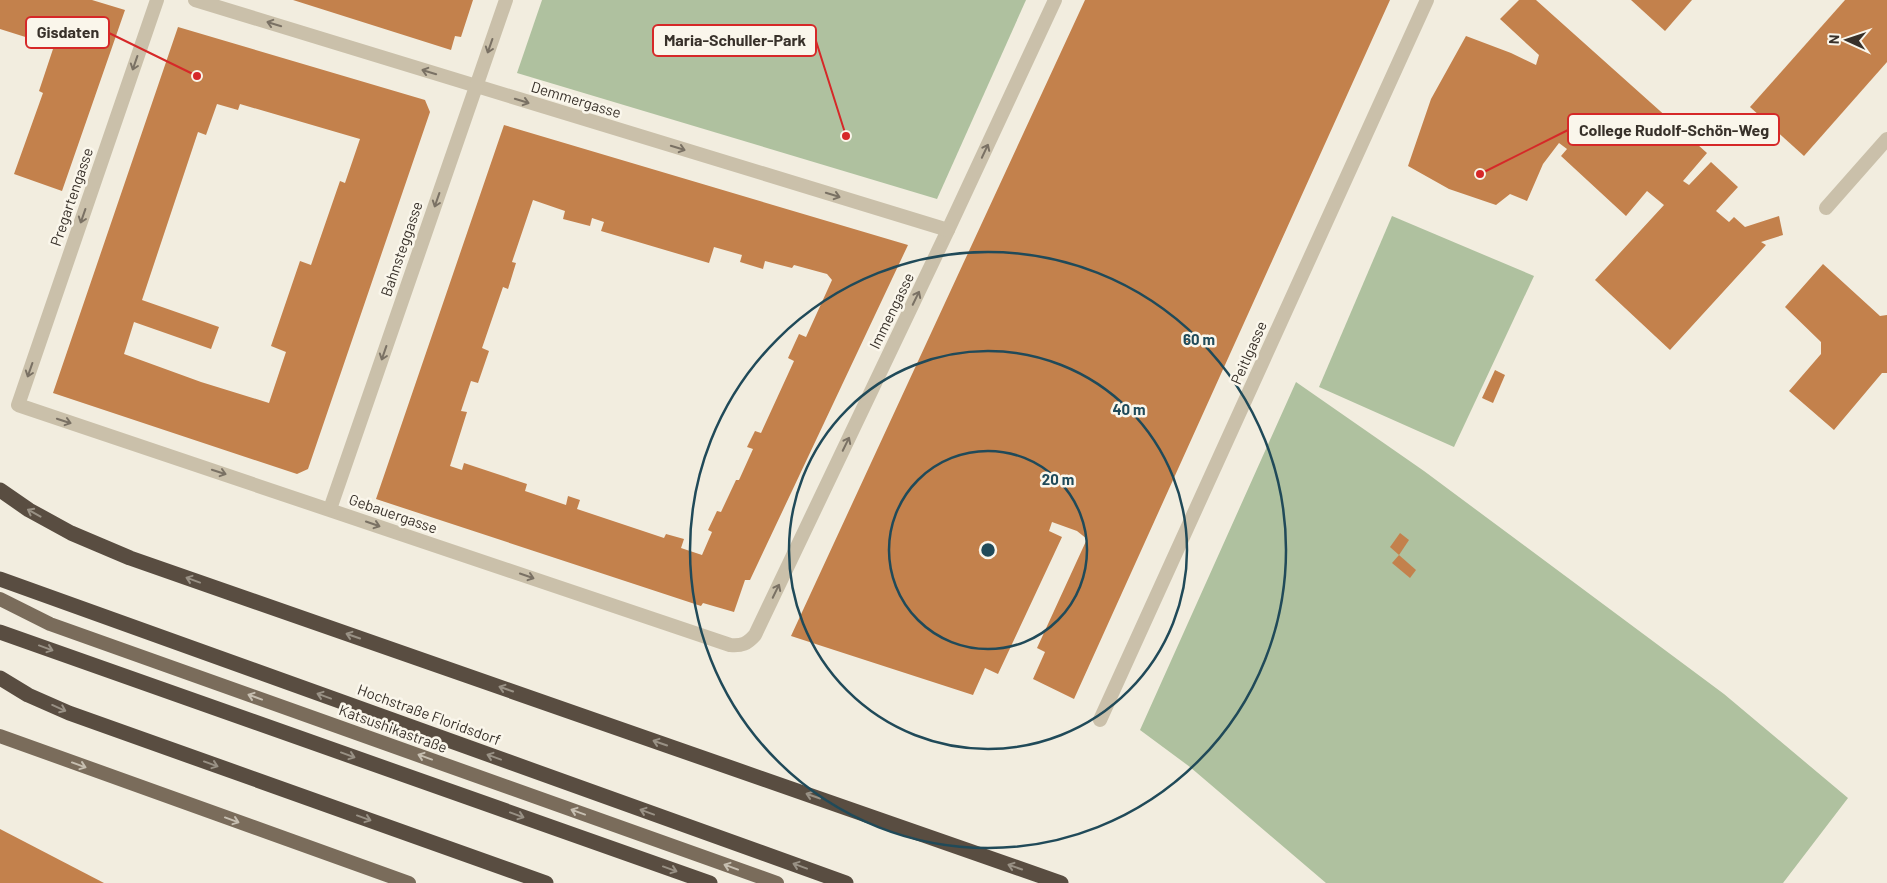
<svg xmlns="http://www.w3.org/2000/svg" width="1887" height="883" font-family="Barlow,sans-serif">
<style>
.green{fill:#afc19f}
.building{fill:#c3814c;fill-rule:evenodd}
.lines{fill:none;stroke-linecap:round;stroke-linejoin:round}
.minor{stroke:#cac0aa;stroke-width:14}
.primary{stroke:#7a6c5b;stroke-width:14}
.motorway{stroke:#594d41;stroke-width:15}
.oneway{stroke:#7a7164}
.oneway2{stroke:#999185}
.oneway3{stroke:#c7bfb1}
.ring{fill:none;stroke:#204a59;stroke-width:2.5}
.labels{text-anchor:middle;stroke-width:5;stroke-linejoin:round;paint-order:stroke}
.street-label{font-size:15px;fill:#38312a;stroke:#faf6eb}
.centre{fill:#204a59;stroke:#faf6eb;stroke-width:2.5}
.ring-label{font-size:15px;text-anchor:middle;font-weight:bold;fill:#204a59;stroke:#faf6eb;stroke-width:5;stroke-linejoin:round;paint-order:stroke}
.leader{fill:none;stroke:#d62828;stroke-width:2}
.callout-dot{fill:#d62828;stroke:#faf6eb;stroke-width:2}
.callout{fill:#faf6eb;stroke:#d62828;stroke-width:2}
.callout-label{font-size:16px;text-anchor:middle;font-weight:bold;fill:#38312a}
</style>
<rect width="100%" height="100%" fill="#f2eddf"/>
<!-- green -->
<g class="green">
<polygon points="542,0 1026,0 937,199 517,73"/>
<polygon points="1392,216 1534,276 1454,447 1319,387"/>
<polygon points="1296,382 1424,471 1724,694 1848,798 1783,883 1326,883 1190,767 1140,730"/>
</g>
<!-- building -->
<g class="building">
<polygon points="0,0 92,0 125,10 62,191 14,174 43,93 39,91 54,46 0,29"/>
<polygon points="293,0 473,0 461,37 455,36 451,50"/>
<polygon points="1085,0 1390,0 1074,699 1033,679 1045,652 1037,648 1087,539 1077,531 1052,522 1049,531 1062,537 998,674 985,668 973,695 791,636"/>
<polygon points="1519,0 1536,0 1707,153 1683,181 1689,185 1711,162 1738,187 1716,211 1729,222 1734,217 1745,227 1779,216 1783,235 1761,242 1766,245 1670,350 1595,280 1664,205 1647,191 1626,216 1561,156 1567,149 1559,143 1543,164 1527,201 1510,194 1496,205 1449,189 1408,166 1431,99 1466,36 1511,53 1536,65 1539,55 1500,19"/>
<polygon points="1631,0 1692,0 1665,31"/>
<polygon points="1845,0 1887,0 1887,62 1804,156 1750,107"/>
<path d="M178,27L425,100L430,112L308,469L297,474L53,393ZM217,104L238,110L240,104L360,139L345,183L340,181L311,265L300,261L271,346L286,352L269,403L201,382L124,354L134,322L211,349L219,327L142,300L198,132L206,135Z"/>
<path d="M504,125L908,245L750,580H745L734,612L703,603L701,606L376,499ZM533,200L565,211L563,219L590,226L592,218L604,222L601,231L709,263L714,247L742,255L740,262L763,269L765,261L792,268L794,265L827,274L832,280L806,337L799,334L788,358L794,361L761,433L755,431L747,447L753,449L739,480H736L721,512L717,511L708,530L712,532L702,555L681,548L684,539L666,534L664,538L577,509L580,500L568,496L566,505L525,491L527,484L464,463L462,470L450,466L467,412L461,411L471,381L478,383L489,351L482,348L503,287L508,289L516,263L512,262Z"/>
<polygon points="1823,264 1880,316 1887,315 1887,373 1882,373 1834,430 1789,391 1821,354 1821,342 1785,307"/>
<polygon points="1495,370 1505,375 1493,403 1482,398"/>
<polygon points="1400,533 1409,540 1399,555 1390,547"/>
<polygon points="1399,555 1416,570 1410,578 1392,563"/>
<polygon points="0,829 104,883 0,883"/>
</g>
<g class="lines">
<!-- minor -->
<g class="minor">
<path d="M157,0L18,405L730,645C742,646 747,644 755,635L948,230L1055,0"/>
<polyline points="195,0 948,230"/>
<polyline points="1826,208 1887,139"/>
<polyline points="330,509 506,0"/>
<polyline points="1100,720 1427,0"/>
</g>
<!-- primary -->
<g class="primary">
<polyline points="0,599 50,624 777,883"/>
<polyline points="0,736 409,883"/>
</g>
<!-- motorway -->
<g class="motorway">
<polyline points="0,490 29,510 71,533 130,558 1061,883"/>
<polyline points="0,579 846,883"/>
<polyline points="0,632 710,883"/>
<polyline points="0,678 28,695 69,713 546,883"/>
</g>
</g>
<!-- one-way arrows -->
<defs><path id="oneway-shaft" d="M-6 0H5M1.5-3L5.5 0L1.5 3" fill="none" stroke-width="1.6" stroke-linecap="round" stroke-linejoin="round" transform="scale(1.25)"/></defs>
<g class="oneway">
<use href="#oneway-shaft" transform="translate(274 24) rotate(-163)"/>
<use href="#oneway-shaft" transform="translate(490 46) rotate(109)"/>
<use href="#oneway-shaft" transform="translate(135 63) rotate(109)"/>
<use href="#oneway-shaft" transform="translate(429 72) rotate(-163)"/>
<use href="#oneway-shaft" transform="translate(522 101) rotate(17)"/>
<use href="#oneway-shaft" transform="translate(678 148) rotate(17)"/>
<use href="#oneway-shaft" transform="translate(985 151) rotate(-65)"/>
<use href="#oneway-shaft" transform="translate(833 195) rotate(17)"/>
<use href="#oneway-shaft" transform="translate(437 200) rotate(109)"/>
<use href="#oneway-shaft" transform="translate(83 216) rotate(109)"/>
<use href="#oneway-shaft" transform="translate(916 298) rotate(-64)"/>
<use href="#oneway-shaft" transform="translate(384 353) rotate(109)"/>
<use href="#oneway-shaft" transform="translate(30 370) rotate(109)"/>
<use href="#oneway-shaft" transform="translate(64 421) rotate(18)"/>
<use href="#oneway-shaft" transform="translate(846 444) rotate(-64)"/>
<use href="#oneway-shaft" transform="translate(219 472) rotate(18)"/>
<use href="#oneway-shaft" transform="translate(373 524) rotate(19)"/>
<use href="#oneway-shaft" transform="translate(527 576) rotate(19)"/>
<use href="#oneway-shaft" transform="translate(776 591) rotate(-64)"/>
</g>
<g class="oneway2">
<use href="#oneway-shaft" transform="translate(34 513) rotate(-151)"/>
<use href="#oneway-shaft" transform="translate(193 580) rotate(-160)"/>
<use href="#oneway-shaft" transform="translate(353 636) rotate(-161)"/>
<use href="#oneway-shaft" transform="translate(46 648) rotate(20)"/>
<use href="#oneway-shaft" transform="translate(506 689) rotate(-161)"/>
<use href="#oneway-shaft" transform="translate(324 696) rotate(-160)"/>
<use href="#oneway-shaft" transform="translate(59 708) rotate(24)"/>
<use href="#oneway-shaft" transform="translate(660 743) rotate(-161)"/>
<use href="#oneway-shaft" transform="translate(348 755) rotate(20)"/>
<use href="#oneway-shaft" transform="translate(494 757) rotate(-160)"/>
<use href="#oneway-shaft" transform="translate(211 764) rotate(20)"/>
<use href="#oneway-shaft" transform="translate(813 796) rotate(-161)"/>
<use href="#oneway-shaft" transform="translate(647 812) rotate(-160)"/>
<use href="#oneway-shaft" transform="translate(517 815) rotate(20)"/>
<use href="#oneway-shaft" transform="translate(364 818) rotate(20)"/>
<use href="#oneway-shaft" transform="translate(800 866) rotate(-160)"/>
<use href="#oneway-shaft" transform="translate(1015 867) rotate(-161)"/>
<use href="#oneway-shaft" transform="translate(670 869) rotate(20)"/>
</g>
<g class="oneway3">
<use href="#oneway-shaft" transform="translate(255 697) rotate(-160)"/>
<use href="#oneway-shaft" transform="translate(425 757) rotate(-160)"/>
<use href="#oneway-shaft" transform="translate(79 765) rotate(20)"/>
<use href="#oneway-shaft" transform="translate(578 812) rotate(-160)"/>
<use href="#oneway-shaft" transform="translate(232 820) rotate(20)"/>
<use href="#oneway-shaft" transform="translate(731 867) rotate(-160)"/>
</g>
<!-- distance rings -->
<g class="ring">
<circle cx="988" cy="550" r="99"/>
<circle cx="988" cy="550" r="199"/>
<circle cx="988" cy="550" r="298"/>
</g>
<g class="labels">
<!-- street labels -->
<g class="street-label">
<text transform="translate(576 100) rotate(17)" y="5">Demmergasse</text>
<text transform="translate(72 197) rotate(-71)" y="5">Pregartengasse</text>
<text transform="translate(402 249) rotate(-71)" y="5">Bahnsteggasse</text>
<text transform="translate(892 311) rotate(-64)" y="5">Immengasse</text>
<text transform="translate(1249 353) rotate(-66)" y="5">Peitlgasse</text>
<text transform="translate(393 514) rotate(19)" y="5">Gebauergasse</text>
<text transform="translate(429 715) rotate(20)" y="5">Hochstraße Floridsdorf</text>
<text transform="translate(393 729) rotate(20)" y="5">Katsushikastraße</text>
</g>
</g>
<circle cx="988" cy="550" r="8" class="centre"/>
<g class="ring-label">
<text x="1199" y="345">60 m</text>
<text x="1129" y="415">40 m</text>
<text x="1058" y="485">20 m</text>
</g>
<!-- callouts -->
<path class="leader" d="M197 76L109 33M846 136L816 41M1480 174L1568 130"/>
<g class="callout-dot">
<circle cx="197" cy="76" r="5"/>
<circle cx="846" cy="136" r="5"/>
<circle cx="1480" cy="174" r="5"/>
</g>
<g class="callout">
<rect x="26" y="17" width="83" height="31" rx="5"/>
<rect x="653" y="25" width="163" height="31" rx="5"/>
<rect x="1568" y="114" width="211" height="31" rx="5"/>
</g>
<g class="callout-label">
<text x="68" y="38">Gisdaten</text>
<text x="735" y="46">Maria-Schuller-Park</text>
<text x="1674" y="136">College Rudolf-Schön-Weg</text>
</g>
<!-- north arrow -->
<g transform="translate(1847 40) rotate(273)" stroke="#faf6eb" stroke-width="4" paint-order="stroke">
<path d="M0-4L9 19L0 12L-9 19Z" fill="#38312a"/>
<text y="-8" font-size="14" font-weight="bold" text-anchor="middle" fill="#38312a">N</text>
</g>
</svg>
